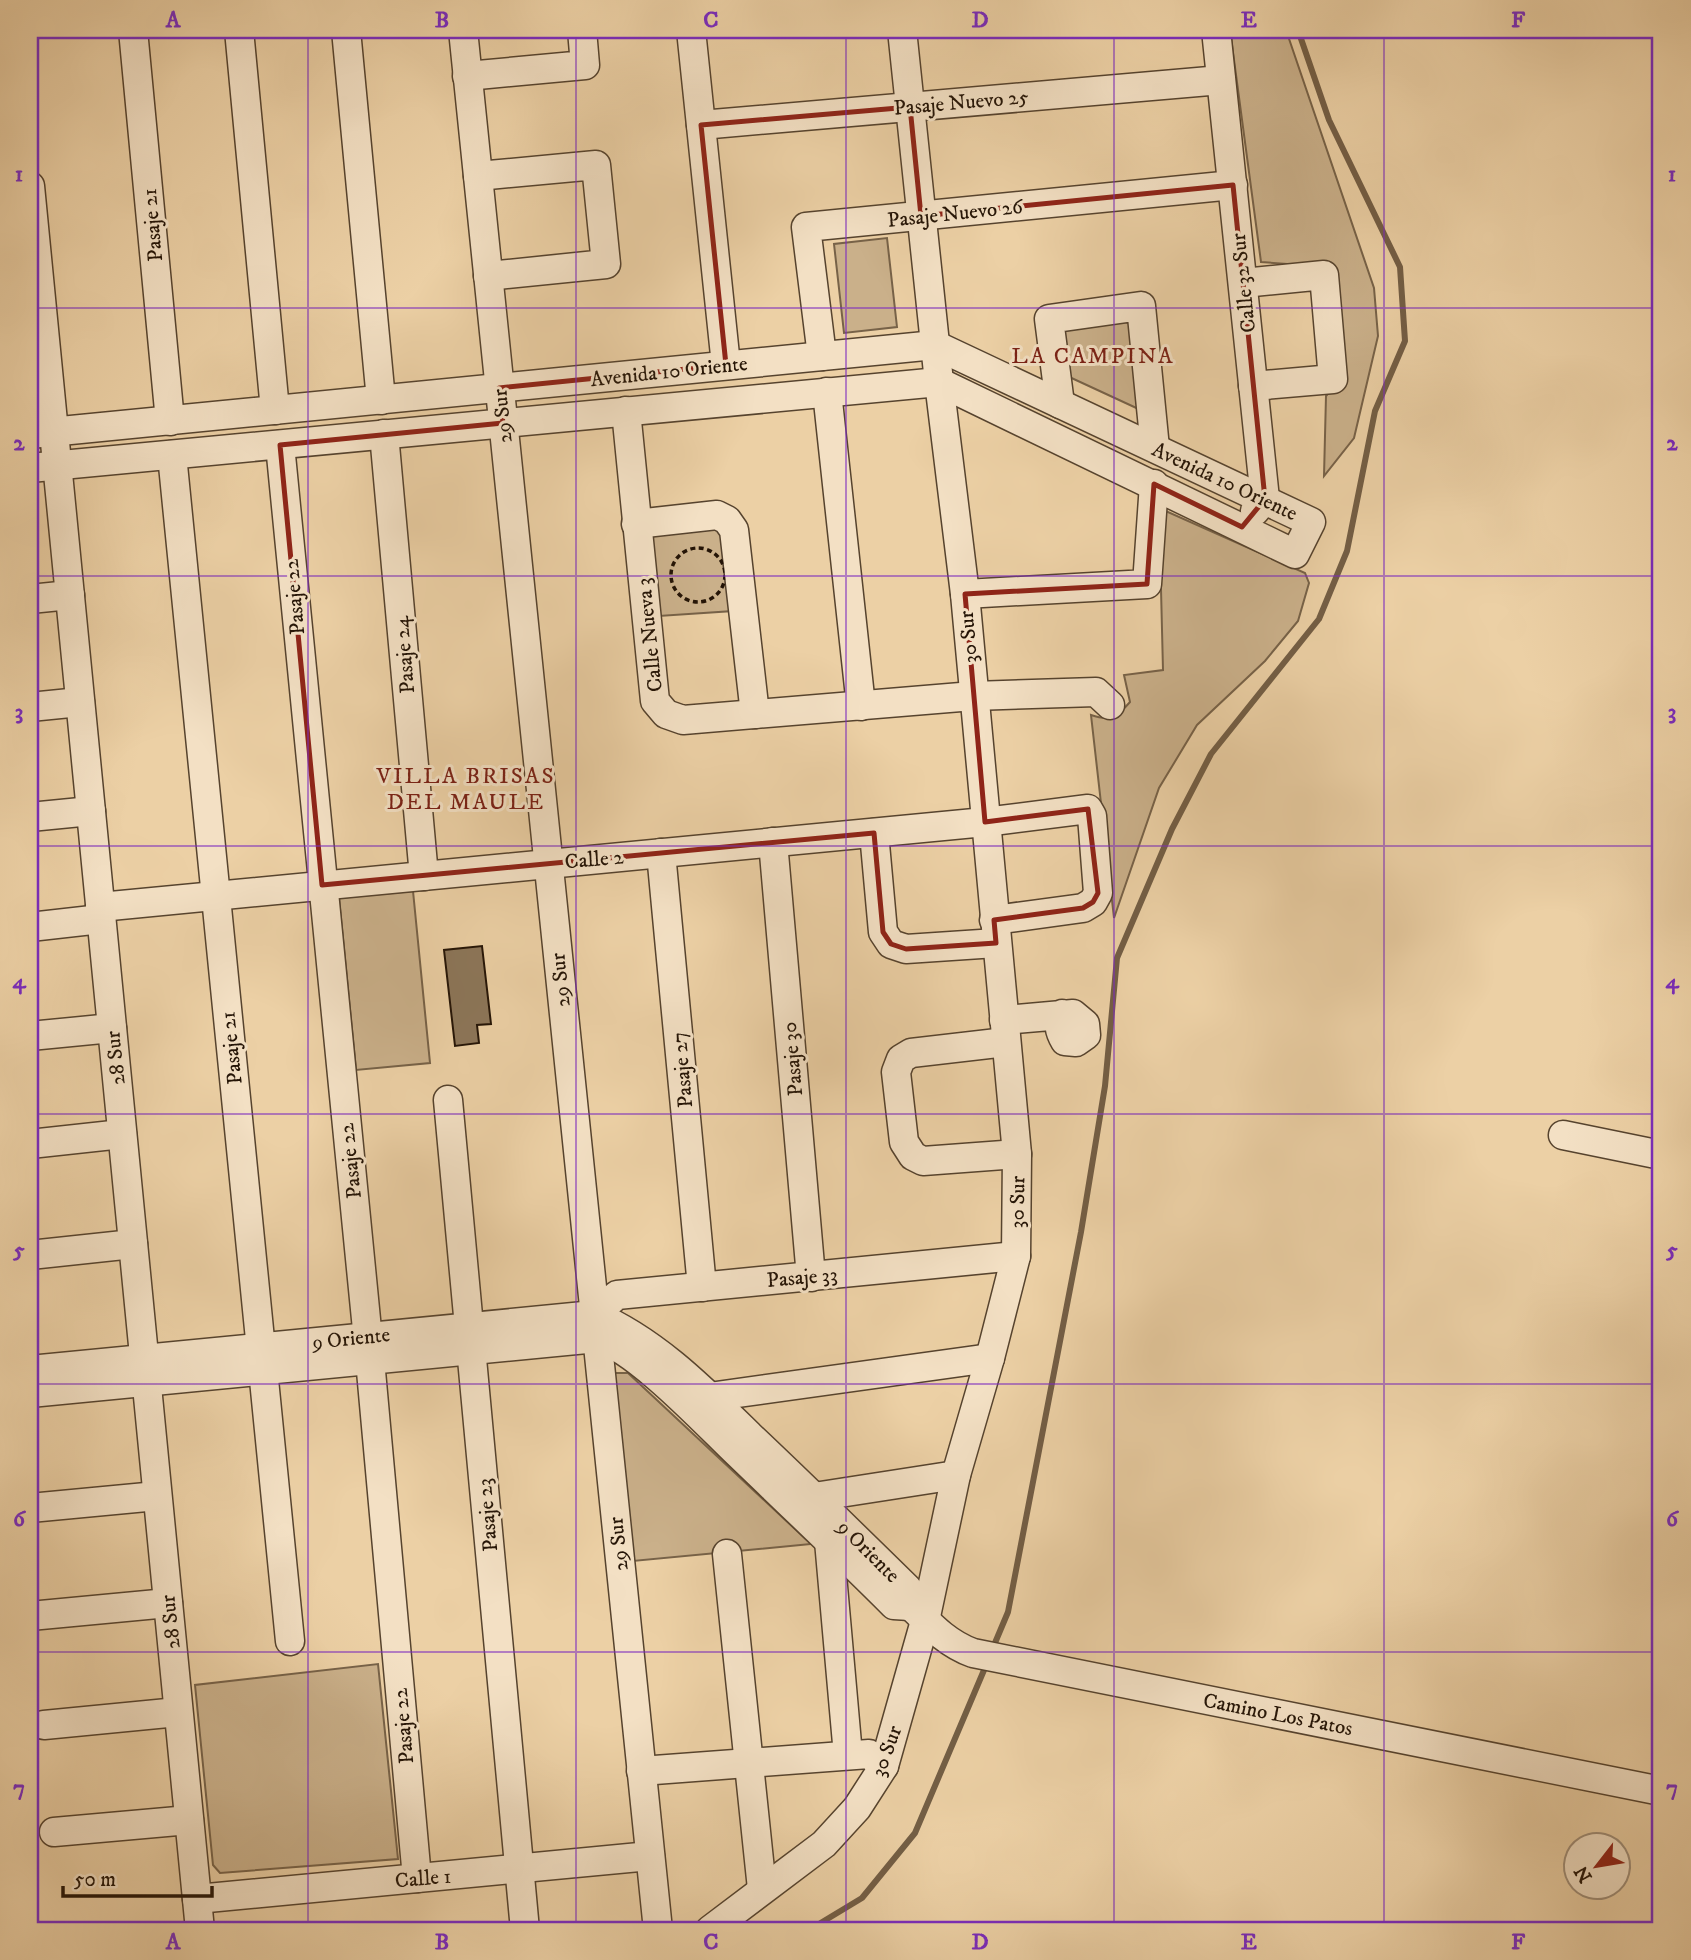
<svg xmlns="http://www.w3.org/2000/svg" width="1691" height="1960" font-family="'IM FELL DW Pica',serif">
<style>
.green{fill:#cab08a;stroke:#776248;stroke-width:2}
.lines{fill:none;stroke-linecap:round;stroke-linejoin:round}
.stream{stroke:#735e45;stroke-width:6}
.building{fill:#8c7659;stroke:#241406;stroke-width:2}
.minor-casing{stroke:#56432e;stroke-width:31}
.path{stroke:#241406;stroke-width:3.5;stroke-dasharray:5 3.5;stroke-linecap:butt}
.minor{stroke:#f3e0c4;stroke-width:28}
.marked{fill:none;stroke:#8f2418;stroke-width:5;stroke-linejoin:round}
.grid{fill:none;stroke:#7b2cbf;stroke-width:2;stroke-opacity:0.55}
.labels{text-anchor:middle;stroke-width:6;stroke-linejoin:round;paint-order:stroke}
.street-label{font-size:21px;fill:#241406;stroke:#f3e0c4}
.neighbourhood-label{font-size:23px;letter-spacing:2px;fill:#7a1f14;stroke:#f3e0c4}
.neatline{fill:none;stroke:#7b2cbf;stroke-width:2.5}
.grid-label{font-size:23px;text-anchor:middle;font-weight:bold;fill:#7b2cbf}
</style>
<rect width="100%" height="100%" fill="#ecd0a5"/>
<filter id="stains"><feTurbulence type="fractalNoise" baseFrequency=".00286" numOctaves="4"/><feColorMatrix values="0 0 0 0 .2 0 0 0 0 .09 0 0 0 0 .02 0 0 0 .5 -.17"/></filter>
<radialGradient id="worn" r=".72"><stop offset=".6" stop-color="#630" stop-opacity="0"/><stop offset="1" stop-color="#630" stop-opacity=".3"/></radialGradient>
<!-- green -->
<g class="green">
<polygon points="1230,30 1286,30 1374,288 1378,336 1354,438 1324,476 1326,396 1345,374 1328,267 1261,262"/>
<polygon points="887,238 897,327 844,333 834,244"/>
<polygon points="1130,319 1145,412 1065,375 1058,328"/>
<path d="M1159,508L1305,573L1309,583L1298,621L1265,661L1197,725L1159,788L1114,918L1091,715C1111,722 1117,717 1130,702L1124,675L1163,670Z"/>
<polygon points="721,527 733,611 659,616 650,530"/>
<polygon points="413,891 430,1063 356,1070 339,898"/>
<polygon points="612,1373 628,1373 811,1544 633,1561"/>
<polygon points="378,1664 398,1859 220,1873 213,1865 195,1685"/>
</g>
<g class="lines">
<!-- stream -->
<g class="stream">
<polyline points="992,1650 1008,1612 1081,1232 1105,1086 1117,958 1172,829 1211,754 1319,619 1347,551 1375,411 1405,341 1400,267 1329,120 1298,30"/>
<polyline points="809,1930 862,1898 915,1833 987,1663"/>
</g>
</g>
<!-- building -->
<polygon class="building" points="482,946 491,1024 477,1025 479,1043 455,1046 444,950"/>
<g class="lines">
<defs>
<g id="minor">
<polyline points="133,30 170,421"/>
<polyline points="239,30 275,410"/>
<polyline points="346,30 381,400"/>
<polyline points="463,30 658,1930"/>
<polyline points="691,30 726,365"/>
<polyline points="1216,30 1265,499 1255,511"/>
<polyline points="467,76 585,65 582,30"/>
<polyline points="701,125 1221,80"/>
<polyline points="478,176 596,165 606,264 488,276"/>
<polyline points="30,186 200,1930"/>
<polyline points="1243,283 1324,275 1333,379 1253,386"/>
<polyline points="822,356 806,227 1233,185"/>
<polyline points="827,392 861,706"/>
<polyline points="1060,404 1049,319 1141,306 1155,448"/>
<polyline points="626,411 655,701 666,714 683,720 973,696 1096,692 1110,705"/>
<polyline points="30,434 935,345 1311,522 1295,554 939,382 30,468"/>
<polyline points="384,434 424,876"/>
<polyline points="280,445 370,1360 417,1878"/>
<polyline points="172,455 290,1641"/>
<polyline points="636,524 717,515 727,520 734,530 755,714"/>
<polyline points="965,594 1147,584 1154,484"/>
<polyline points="30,599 70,595"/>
<polyline points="30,707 80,702"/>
<polyline points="30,817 91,811"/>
<polyline points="874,833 883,932 891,944 906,949 996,943"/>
<polyline points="773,842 811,1277"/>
<polyline points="661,853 702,1287"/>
<polyline points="100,907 985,822 1088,809 1092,816 1098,893 1093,902 1083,908 994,920"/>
<polyline points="30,927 101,919"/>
<path d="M1004,1020L1073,1014L1085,1024L1086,1035L1076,1042L1065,1041C1059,1031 1058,1024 1062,1014"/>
<polyline points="30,1036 112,1028"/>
<polyline points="1006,1042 911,1053 901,1059 896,1072 904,1142 913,1156 923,1161 1017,1154"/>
<polyline points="448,1100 525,1930"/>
<polyline points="1563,1135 1661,1155"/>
<polyline points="30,1144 122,1134"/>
<polyline points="30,1255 133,1244"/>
<polyline points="594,1315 617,1295 1016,1256"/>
<path d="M30,1370L594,1315C655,1341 703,1390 750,1436C803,1486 856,1538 908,1589L910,1606L894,1605C841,1552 787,1501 733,1449C702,1419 635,1348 597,1338L30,1393"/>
<polyline points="709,1397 990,1358"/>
<polyline points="814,1497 956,1475"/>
<polyline points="30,1508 157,1496"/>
<polyline points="829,1541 848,1755"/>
<polyline points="727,1554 762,1889"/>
<path d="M913,1608C932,1627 948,1644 973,1653L1661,1791"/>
<polyline points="30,1616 168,1603"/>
<polyline points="44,1725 178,1712"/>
<polyline points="641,1771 869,1754 884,1766"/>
<polyline points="54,1832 189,1820"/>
<polyline points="197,1899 650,1856"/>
<polyline points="710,1930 824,1844 857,1808 884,1766 925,1621 956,1475 990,1358 1016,1256 1017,1154 965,594 939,382 902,30"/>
</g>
</defs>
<!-- minor casing -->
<use href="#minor" class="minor-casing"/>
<!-- path -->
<circle class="path" cx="698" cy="575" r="27"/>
<!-- minor -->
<use href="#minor" class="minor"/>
</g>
<!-- marked area -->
<path class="marked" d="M910,107L921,216L1233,185L1265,499L1242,527L1154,484L1147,584L965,594L985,822L1088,809L1098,893L1093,902L1083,908L994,920L996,943L906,949L891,944L883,932L874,833L322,885L280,445L503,423L499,388L726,365L701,125Z"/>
<!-- grid -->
<path class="grid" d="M308,30V1930M576,30V1930M846,30V1930M1114,30V1930M1384,30V1930M30,308H1661M30,576H1661M30,846H1661M30,1114H1661M30,1384H1661M30,1652H1661"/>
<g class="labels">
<!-- street labels -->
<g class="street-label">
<text transform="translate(961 102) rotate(-5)" y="7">Pasaje Nuevo 25</text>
<text transform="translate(955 213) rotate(-6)" y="7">Pasaje Nuevo 26</text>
<text transform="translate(152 225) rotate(-95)" y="7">Pasaje 21</text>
<text transform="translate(1243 283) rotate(-96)" y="7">Calle 32 Sur</text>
<text transform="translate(669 371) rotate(-6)" y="7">Avenida 10 Oriente</text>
<text transform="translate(502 416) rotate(-96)" y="7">29 Sur</text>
<text transform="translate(1225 481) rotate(25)" y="7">Avenida 10 Oriente</text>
<text transform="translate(294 597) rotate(-95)" y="7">Pasaje 22</text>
<text transform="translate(649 635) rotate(-96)" y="7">Calle Nueva 3</text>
<text transform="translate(968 637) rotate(-95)" y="7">30 Sur</text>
<text transform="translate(404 655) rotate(-95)" y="7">Pasaje 24</text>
<text transform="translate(594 859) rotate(-5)" y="7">Calle 2</text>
<text transform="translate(560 980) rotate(-96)" y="7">29 Sur</text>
<text transform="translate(231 1048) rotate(-96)" y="7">Pasaje 21</text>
<text transform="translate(115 1058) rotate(-96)" y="7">28 Sur</text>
<text transform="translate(792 1059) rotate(-95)" y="7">Pasaje 30</text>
<text transform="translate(682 1070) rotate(-95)" y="7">Pasaje 27</text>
<text transform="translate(350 1161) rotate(-96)" y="7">Pasaje 22</text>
<text transform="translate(1017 1202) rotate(-89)" y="7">30 Sur</text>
<text transform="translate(802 1277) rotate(-5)" y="7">Pasaje 33</text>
<text transform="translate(351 1338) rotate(-6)" y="7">9 Oriente</text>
<text transform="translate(487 1515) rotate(-95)" y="7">Pasaje 23</text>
<text transform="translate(618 1544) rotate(-96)" y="7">29 Sur</text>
<text transform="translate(869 1551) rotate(45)" y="7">9 Oriente</text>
<text transform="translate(170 1622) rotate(-96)" y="7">28 Sur</text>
<text transform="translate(1278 1714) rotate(11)" y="7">Camino Los Patos</text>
<text transform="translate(403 1726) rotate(-95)" y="7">Pasaje 22</text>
<text transform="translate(886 1751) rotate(-70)" y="7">30 Sur</text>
<text transform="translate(423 1878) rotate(-5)" y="7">Calle 1</text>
</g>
<!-- neighbourhood labels -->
<g class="neighbourhood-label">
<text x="1093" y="363">LA CAMPINA</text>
<text x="466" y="783">VILLA BRISAS<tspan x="466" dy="26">DEL MAULE</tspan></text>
</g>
</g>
<!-- margin -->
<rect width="1691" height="1960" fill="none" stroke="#ecd0a5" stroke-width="77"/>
<!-- north arrow -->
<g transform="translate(1597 1866) rotate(239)"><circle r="33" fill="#f3e0c4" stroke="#a08e78" stroke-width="2"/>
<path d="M0-5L12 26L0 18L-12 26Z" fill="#8f2418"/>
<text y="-10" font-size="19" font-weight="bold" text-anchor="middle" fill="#241406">N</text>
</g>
<!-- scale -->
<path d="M63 1886v10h149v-10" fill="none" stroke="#241406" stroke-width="3.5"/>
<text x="74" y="1886" font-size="21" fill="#241406" stroke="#f3e0c4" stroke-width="5" paint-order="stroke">50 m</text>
<rect x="38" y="38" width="1614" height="1884" class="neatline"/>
<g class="grid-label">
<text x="173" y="27">A</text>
<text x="442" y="27">B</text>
<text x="711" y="27">C</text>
<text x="980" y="27">D</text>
<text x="1249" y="27">E</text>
<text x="1518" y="27">F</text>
<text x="19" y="181">1</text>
<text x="1672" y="181">1</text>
<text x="19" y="450">2</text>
<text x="1672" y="450">2</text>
<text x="19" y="719">3</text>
<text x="1672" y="719">3</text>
<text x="19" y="988">4</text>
<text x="1672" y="988">4</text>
<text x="19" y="1257">5</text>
<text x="1672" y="1257">5</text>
<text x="19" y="1526">6</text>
<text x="1672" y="1526">6</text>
<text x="19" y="1795">7</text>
<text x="1672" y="1795">7</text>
<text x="173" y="1949">A</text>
<text x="442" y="1949">B</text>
<text x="711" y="1949">C</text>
<text x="980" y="1949">D</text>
<text x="1249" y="1949">E</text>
<text x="1518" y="1949">F</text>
</g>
<rect width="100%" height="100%" filter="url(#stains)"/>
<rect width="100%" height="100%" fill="url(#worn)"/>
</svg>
